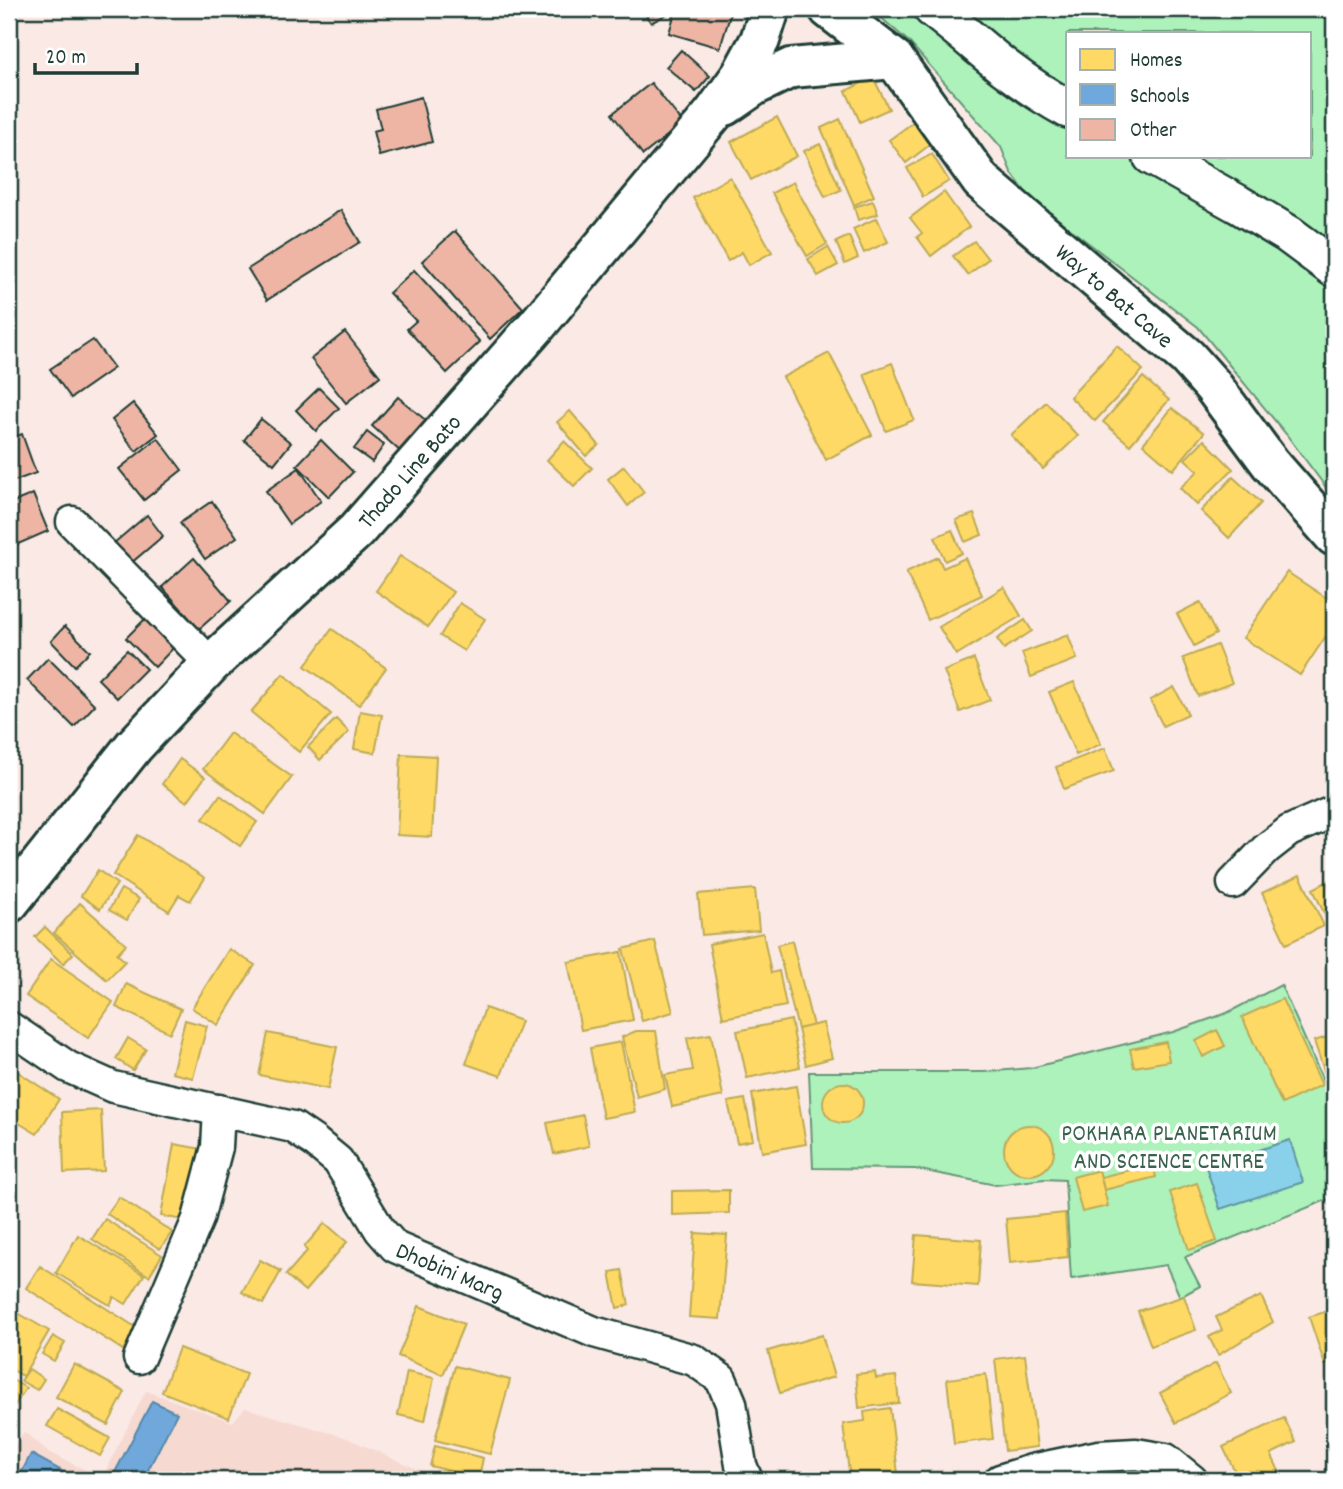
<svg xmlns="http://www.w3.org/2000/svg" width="1343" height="1489" font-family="Dekko,sans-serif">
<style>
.built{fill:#f6d9d1}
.green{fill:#adf1bb;stroke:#669778;stroke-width:2;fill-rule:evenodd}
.water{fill:#89d1ea;stroke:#5f96a1;stroke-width:2}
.homes{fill:#ffd966;stroke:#bcaa57;stroke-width:2}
.schools{fill:#6fa8dc;stroke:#5788aa;stroke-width:2}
.building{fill:#eeb5a5;stroke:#1f3d34;stroke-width:2}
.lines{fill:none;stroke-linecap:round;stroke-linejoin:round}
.minor-casing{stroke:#1f3d34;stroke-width:35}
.tertiary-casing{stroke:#1f3d34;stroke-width:42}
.secondary-casing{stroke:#1f3d34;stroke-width:44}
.primary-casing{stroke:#1f3d34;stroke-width:44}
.minor{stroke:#fff;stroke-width:30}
.tertiary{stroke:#fff;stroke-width:37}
.secondary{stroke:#fff;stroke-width:38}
.primary{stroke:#fff;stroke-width:38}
.labels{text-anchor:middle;stroke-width:7;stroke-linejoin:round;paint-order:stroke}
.street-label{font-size:24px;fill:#1f3d34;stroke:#fff}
.park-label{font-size:24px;fill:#3b614f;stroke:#fff}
</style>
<rect width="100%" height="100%" fill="#fae9e4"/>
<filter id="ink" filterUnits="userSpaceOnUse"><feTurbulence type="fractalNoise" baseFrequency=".0143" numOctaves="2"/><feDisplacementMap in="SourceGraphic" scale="14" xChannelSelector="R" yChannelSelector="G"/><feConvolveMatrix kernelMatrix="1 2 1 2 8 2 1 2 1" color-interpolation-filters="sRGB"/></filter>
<g filter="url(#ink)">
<!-- built -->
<polygon class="built" points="146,1391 233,1422 245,1408 344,1437 421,1471 462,1480 9,1480 9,1454 24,1432 50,1453 102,1478"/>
<!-- green -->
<g class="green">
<path d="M871,9H902L1001,81L999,57L982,23L965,9H1334V498L1286,434L1198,327L1048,212L1027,194L1011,172L1001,147L909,42ZM1068,33H1310V156H1068Z"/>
<polygon points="1281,985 1334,1105 1334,1197 1185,1257 1200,1286 1180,1297 1166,1265 1071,1279 1065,1180 1044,1179 996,1185 915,1169 813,1168 809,1072 983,1072 1031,1068 1173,1032 1227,1013"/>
</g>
<!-- water -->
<polygon class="water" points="1290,1140 1303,1182 1220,1209 1206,1167"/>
<!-- homes -->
<g class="homes">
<polygon points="873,77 889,109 860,122 846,91"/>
<polygon points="777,117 797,156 751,180 731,142"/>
<polygon points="840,119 874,196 854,205 821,128"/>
<polygon points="915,121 932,143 906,163 889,140"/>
<polygon points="820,144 841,190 825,197 804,151"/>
<polygon points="932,154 949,181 923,197 907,168"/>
<polygon points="730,177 772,252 749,265 742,252 728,261 693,198"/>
<polygon points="793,182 827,244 807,256 772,193"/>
<polygon points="944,192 969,227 931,256 917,237 922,233 910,218"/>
<polygon points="873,201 878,214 858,220 854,207"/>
<polygon points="877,218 888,242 864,253 853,229"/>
<polygon points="849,236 858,258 845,264 836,242"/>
<polygon points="974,241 988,259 968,275 953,256"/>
<polygon points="828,247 838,265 818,276 808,259"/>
<polygon points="1117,346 1143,370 1095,421 1070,397"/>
<polygon points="829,353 872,435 826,460 783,377"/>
<polygon points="892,363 914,420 886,431 864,374"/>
<polygon points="1143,377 1169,400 1130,445 1103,422"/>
<polygon points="1046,402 1078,436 1043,469 1011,435"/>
<polygon points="1172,408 1204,433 1173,470 1143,444"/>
<polygon points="570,411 599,445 586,456 557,422"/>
<polygon points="1204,440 1233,469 1197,505 1180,488 1198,471 1185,459"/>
<polygon points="564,441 592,468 574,486 547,460"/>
<polygon points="624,466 644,492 628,506 608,479"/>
<polygon points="1233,477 1261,503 1229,538 1201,511"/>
<polygon points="974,514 982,535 965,542 956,520"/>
<polygon points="952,530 962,553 945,561 935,537"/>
<polygon points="400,556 453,592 428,627 376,591"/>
<polygon points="938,557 943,568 965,558 982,595 928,620 906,572"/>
<polygon points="1287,572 1334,603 1334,624 1300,675 1243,638"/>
<polygon points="1004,587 1021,616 956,655 939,627"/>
<polygon points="1200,602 1216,634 1194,646 1177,614"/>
<polygon points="460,603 485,619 464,651 440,636"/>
<polygon points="1025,620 1032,631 1004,649 997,639"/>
<polygon points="332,629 386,668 359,705 305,666"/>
<polygon points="1068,635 1077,659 1031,677 1022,653"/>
<polygon points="1217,645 1232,683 1198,696 1183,658"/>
<polygon points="974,659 990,700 960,712 944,671"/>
<polygon points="283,674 331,714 299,752 251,712"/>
<polygon points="1074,682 1101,744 1076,755 1049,692"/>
<polygon points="1174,687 1188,714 1163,726 1150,700"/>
<polygon points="360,711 382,715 375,753 354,749"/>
<polygon points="336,719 349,732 320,760 308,747"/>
<polygon points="230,733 292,777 265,814 203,769"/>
<polygon points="1105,748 1114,771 1064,789 1056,767"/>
<polygon points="401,754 436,756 432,837 397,835"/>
<polygon points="180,759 205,777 187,802 162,784"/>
<polygon points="220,795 257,822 240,846 203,819"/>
<polygon points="138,835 205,878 190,901 179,895 169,911 113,875"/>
<polygon points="98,870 117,884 100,909 81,896"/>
<polygon points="1300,875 1324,926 1286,944 1262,893"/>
<polygon points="1334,878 1334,935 1313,889"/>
<polygon points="121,889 139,899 127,920 109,910"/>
<polygon points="755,889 759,930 702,935 698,894"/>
<polygon points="80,903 126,944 117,954 125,961 107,980 54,933"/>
<polygon points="45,927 73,954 63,964 35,937"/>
<polygon points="763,933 771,973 779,971 786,1006 723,1018 709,944"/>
<polygon points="655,941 673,1012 642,1021 623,949"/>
<polygon points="792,941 813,1026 798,1029 777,945"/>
<polygon points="229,949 255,965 218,1025 192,1008"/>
<polygon points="621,952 633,1020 581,1030 568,962"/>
<polygon points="51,959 113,1002 88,1038 26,996"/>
<polygon points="126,984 181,1009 170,1033 116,1007"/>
<polygon points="1282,999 1322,1085 1282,1104 1242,1017"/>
<polygon points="485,1008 521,1021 501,1076 466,1064"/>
<polygon points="185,1020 207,1026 193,1078 172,1073"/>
<polygon points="791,1020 800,1067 747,1078 737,1031"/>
<polygon points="823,1023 832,1058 806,1065 798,1029"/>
<polygon points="1217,1030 1225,1046 1203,1057 1196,1041"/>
<polygon points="636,1031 656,1031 665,1089 637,1097 622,1037"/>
<polygon points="268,1033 337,1047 328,1089 259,1075"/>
<polygon points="711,1034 723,1096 672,1107 665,1075 693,1070 687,1038"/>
<polygon points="1334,1035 1334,1100 1314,1041"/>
<polygon points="128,1038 146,1049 133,1070 116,1059"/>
<polygon points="621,1042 635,1112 603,1118 590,1048"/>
<polygon points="1166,1042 1169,1061 1134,1067 1130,1049"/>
<polygon points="9,1066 59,1099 37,1134 9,1117"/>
<circle cx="843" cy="1103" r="20"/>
<polygon points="796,1086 806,1144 762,1152 752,1094"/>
<polygon points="745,1099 753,1140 737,1143 728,1102"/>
<polygon points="101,1110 104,1171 64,1173 62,1112"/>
<polygon points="583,1115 589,1146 554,1154 547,1123"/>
<circle cx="1029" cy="1150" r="25"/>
<polygon points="174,1144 202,1149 189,1221 161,1216"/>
<polygon points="1153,1164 1156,1177 1104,1190 1101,1177"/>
<polygon points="1099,1170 1108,1206 1082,1212 1073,1177"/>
<polygon points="1197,1183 1217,1241 1189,1250 1170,1192"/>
<polygon points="729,1190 729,1213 672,1215 672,1191"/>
<polygon points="119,1197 172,1232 160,1249 107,1214"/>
<polygon points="1065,1213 1068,1257 1010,1263 1006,1219"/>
<polygon points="105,1219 162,1255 149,1276 92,1239"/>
<polygon points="325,1223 347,1242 305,1291 286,1275 307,1251 304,1247"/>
<polygon points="695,1233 727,1235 720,1319 689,1317"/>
<polygon points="78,1235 144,1275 126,1304 114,1297 110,1305 56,1273"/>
<polygon points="916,1235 981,1240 978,1286 912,1281"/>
<polygon points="260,1260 281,1271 263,1304 242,1292"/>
<polygon points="40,1266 137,1328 123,1350 26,1288"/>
<polygon points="622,1270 629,1305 617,1308 610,1272"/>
<polygon points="1184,1296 1196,1330 1151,1346 1138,1311"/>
<polygon points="1261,1296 1273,1322 1218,1355 1209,1337 1222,1330 1216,1317"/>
<polygon points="419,1306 464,1324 443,1375 398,1356"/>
<polygon points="1334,1309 1334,1362 1325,1365 1309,1317"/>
<polygon points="18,1313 49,1331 23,1376 9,1368 9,1330"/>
<polygon points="822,1335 834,1377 780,1393 768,1351"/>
<polygon points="53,1336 65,1343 54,1361 42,1354"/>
<polygon points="179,1348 246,1374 229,1418 162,1392"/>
<polygon points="1025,1355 1037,1447 1005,1451 995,1359"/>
<polygon points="1216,1363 1231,1393 1176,1423 1160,1393"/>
<polygon points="74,1364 125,1392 108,1425 56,1397"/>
<polygon points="455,1366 510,1380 490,1454 435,1440"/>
<polygon points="29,1369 44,1379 37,1390 21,1381"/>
<polygon points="407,1372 434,1378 425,1421 398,1415"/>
<polygon points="875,1372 876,1378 896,1376 899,1403 859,1408 856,1374"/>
<polygon points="986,1374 993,1439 954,1444 947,1379"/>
<polygon points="9,1378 26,1388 11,1411 9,1410"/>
<polygon points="890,1408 898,1474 850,1480 843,1424 865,1421 864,1412"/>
<polygon points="57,1409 110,1438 100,1456 47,1426"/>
<polygon points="1284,1418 1296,1442 1271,1454 1279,1471 1259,1480 1239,1480 1223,1447"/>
<polygon points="435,1446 483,1458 479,1478 430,1466"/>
</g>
<!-- schools -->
<g class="schools">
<polygon points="152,1401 177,1413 143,1480 111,1480"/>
<polygon points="31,1454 64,1472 59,1480 29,1480 20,1475"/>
</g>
<!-- building -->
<g class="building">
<polygon points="642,9 669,9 671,12 651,23"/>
<polygon points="676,9 732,9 720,48 669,33"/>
<polygon points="681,50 710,76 696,92 666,67"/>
<polygon points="651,83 683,123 643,155 612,114"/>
<polygon points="421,97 432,142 379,156 373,131 381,129 376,109"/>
<polygon points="341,210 360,242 267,300 248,269"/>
<polygon points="455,231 523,308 490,339 422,261"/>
<polygon points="414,270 480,342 447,373 407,329 416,321 389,293"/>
<polygon points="345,332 380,376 346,403 311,359"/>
<polygon points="93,340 114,368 71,398 50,369"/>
<polygon points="319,388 339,408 316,431 296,410"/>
<polygon points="398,397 429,423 402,453 372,426"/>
<polygon points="133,403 158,434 136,451 112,420"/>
<polygon points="261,419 291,443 274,464 244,440"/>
<polygon points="367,432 384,445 372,462 354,449"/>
<polygon points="22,434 36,473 9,483 9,439"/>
<polygon points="158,438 182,470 144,500 119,469"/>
<polygon points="321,440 353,472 329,497 297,465"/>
<polygon points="299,468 321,501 289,524 266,491"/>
<polygon points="33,494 48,531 9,548 9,504"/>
<polygon points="212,501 237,537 205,559 180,523"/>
<polygon points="147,515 163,536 124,569 107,549"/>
<polygon points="194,558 231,601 199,629 162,587"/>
<polygon points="150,614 178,643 155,667 126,638"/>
<polygon points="65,626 90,651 75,666 51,641"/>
<polygon points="127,650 146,669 117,698 98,679"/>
<polygon points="48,658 95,705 74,727 27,680"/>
</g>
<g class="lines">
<defs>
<g id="minor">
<polyline points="72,522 211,664"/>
<polyline points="1233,883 1266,849 1289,831 1334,811"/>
<path id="s1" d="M9,1027L68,1067L113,1087L293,1127L315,1142L338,1161L380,1230L395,1247L594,1332L694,1360L721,1379L731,1403L741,1465L747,1480"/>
<polyline points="139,1358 198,1219 217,1147 219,1110"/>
<polyline points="1000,1480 1032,1470 1099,1456 1136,1454 1166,1459 1192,1480"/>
</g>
<g id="tertiary">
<path d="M933,9C957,27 980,48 1004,67C1025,83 1046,97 1068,109"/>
<polyline points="1152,156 1238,204 1288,234 1334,268"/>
</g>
<g id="secondary">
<polyline points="725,106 754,86 791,68 894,59"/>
<path id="s2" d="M9,903L134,746L211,664L356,531L538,324L713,114L741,75L760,40L770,9"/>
</g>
<g id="primary">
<path id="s3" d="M829,9L894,59L981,181L1187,357L1212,385L1270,463L1334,536"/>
</g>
</defs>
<!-- minor casing -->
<use href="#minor" class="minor-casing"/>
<!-- tertiary casing -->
<use href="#tertiary" class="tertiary-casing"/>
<!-- secondary casing -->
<use href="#secondary" class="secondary-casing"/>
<!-- primary casing -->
<use href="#primary" class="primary-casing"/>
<!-- minor -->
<use href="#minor" class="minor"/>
<!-- tertiary -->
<use href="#tertiary" class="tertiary"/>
<!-- secondary -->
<use href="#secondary" class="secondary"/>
<!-- primary -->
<use href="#primary" class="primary"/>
</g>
</g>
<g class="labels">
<!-- street labels -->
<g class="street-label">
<text dy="8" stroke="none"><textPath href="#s3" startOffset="408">Way to Bat Cave</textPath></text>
<text dy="8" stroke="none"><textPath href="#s2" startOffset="590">Thado Line Bato</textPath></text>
<text dy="8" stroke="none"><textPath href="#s1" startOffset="525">Dhobini Marg</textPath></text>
</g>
<!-- park labels -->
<g class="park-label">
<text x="1169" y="1140">POKHARA PLANETARIUM<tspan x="1169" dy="28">AND SCIENCE CENTRE</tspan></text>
</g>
</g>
<!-- margin -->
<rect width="1343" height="1489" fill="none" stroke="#fff" stroke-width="35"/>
<rect x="18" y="18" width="1308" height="1454" fill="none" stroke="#1f3d34" stroke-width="2.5" filter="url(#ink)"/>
<!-- legend -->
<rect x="1066" y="32" width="245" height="126" fill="#ffffff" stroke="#a5b1ae" stroke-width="2"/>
<rect x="1080" y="49" width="35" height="21" fill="#ffd966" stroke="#a5b1ae" stroke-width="2"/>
<text x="1130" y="66" font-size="21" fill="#1f3d34">Homes</text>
<rect x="1080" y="84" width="35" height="21" fill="#6fa8dc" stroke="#a5b1ae" stroke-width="2"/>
<text x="1130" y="102" font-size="21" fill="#1f3d34">Schools</text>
<rect x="1080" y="119" width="35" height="21" fill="#eeb5a5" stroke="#a5b1ae" stroke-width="2"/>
<text x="1130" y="136" font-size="21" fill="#1f3d34">Other</text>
<!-- scale -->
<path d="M35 63v10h102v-10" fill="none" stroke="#1f3d34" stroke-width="3.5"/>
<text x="46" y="63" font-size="21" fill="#1f3d34" stroke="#ffffff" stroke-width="5" paint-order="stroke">20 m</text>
</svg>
